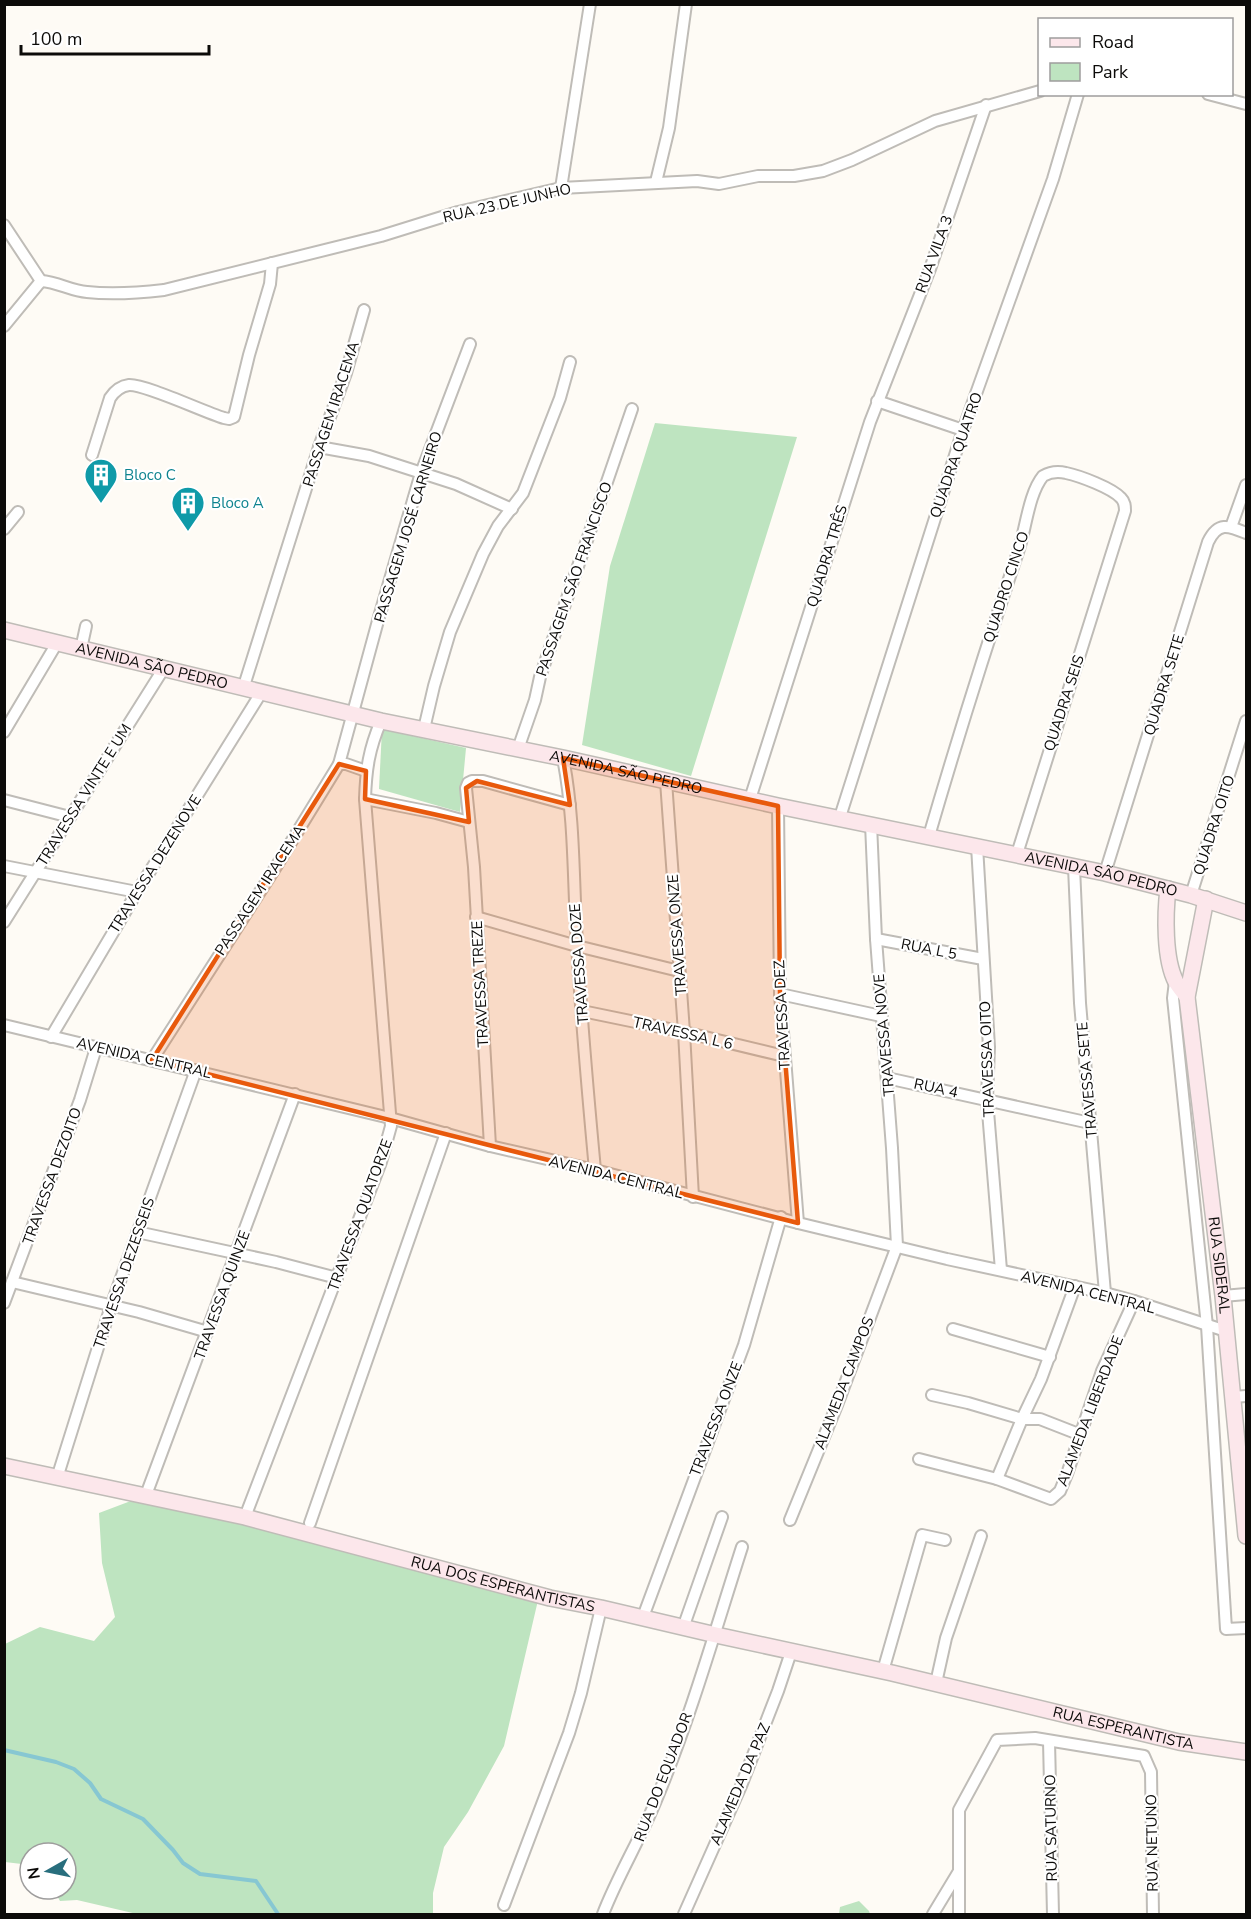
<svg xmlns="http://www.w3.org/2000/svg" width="1251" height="1919" font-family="'Nunito Sans',sans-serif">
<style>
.green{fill:#bee4c0}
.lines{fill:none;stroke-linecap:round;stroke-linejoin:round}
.stream{stroke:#87c7d2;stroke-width:4}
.street-casing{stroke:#bfbcb7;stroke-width:14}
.secondary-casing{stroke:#bfbcb7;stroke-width:18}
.street{stroke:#fff;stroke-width:10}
.secondary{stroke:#fce7eb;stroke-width:15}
.marked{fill:#e8590c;fill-opacity:0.2;stroke:#e8590c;stroke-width:4.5;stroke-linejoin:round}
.labels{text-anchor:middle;stroke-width:4.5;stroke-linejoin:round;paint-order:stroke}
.street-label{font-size:15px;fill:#0c0b09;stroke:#fff}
.culture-label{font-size:15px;fill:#0d838f;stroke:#fff;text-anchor:start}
</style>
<rect width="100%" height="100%" fill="#fefbf5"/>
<!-- green -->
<g class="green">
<polygon points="655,423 797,437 691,776 582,745 610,566"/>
<polygon points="382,729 466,748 460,812 379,789"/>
<polygon points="136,1499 539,1596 504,1746 468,1812 444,1847 433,1893 433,1914 137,1914 77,1900 60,1901 53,1889 66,1889 66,1853 30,1853 30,1865 5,1862 5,1644 40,1627 94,1641 115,1617 102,1563 99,1513"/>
<polygon points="859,1901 869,1911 870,1914 839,1914 840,1907"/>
</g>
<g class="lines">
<!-- stream -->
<polyline class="stream" points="4,1750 56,1762 74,1769 90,1783 101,1799 143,1819 173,1850 183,1863 200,1874 256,1881 278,1914"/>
<defs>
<g id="street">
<polyline points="1208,94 1246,104"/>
<polyline points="656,182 669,128 686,4"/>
<polyline points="561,188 590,4"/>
<polyline points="4,225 41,281"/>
<path d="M41,281C58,282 71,291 87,292C113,295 138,293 164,290L381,236L458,212L561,188L697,181L719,184L758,176H794L823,171L852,160L935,121L1040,91"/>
<polyline points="4,326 41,281"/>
<polyline points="877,401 963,430"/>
<polyline points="319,447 369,456 456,484 512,509"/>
<path d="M92,455L110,398C114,392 121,386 129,385C145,384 204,412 224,418L229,419L234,417L249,355L270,284L272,263"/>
<polyline points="1231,527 1246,485"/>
<polyline points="4,529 18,512"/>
<polyline points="81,649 86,626"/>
<polyline points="243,689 319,447 346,373 364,310"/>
<polyline points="424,729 434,686 450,632 483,554 498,526 523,493 560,398 570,362"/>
<polyline points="4,732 57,643"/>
<polyline points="518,749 535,700 540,677 632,409"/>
<path d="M563,758C575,819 573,882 577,943C581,1019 588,1095 595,1170"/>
<polyline points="339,764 346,764 366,771"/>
<polyline points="666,781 684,1032 693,1197"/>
<polyline points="365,799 436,813 469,822"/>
<polyline points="750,799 870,422 930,269 986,105"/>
<polyline points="4,800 70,817"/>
<polyline points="778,806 780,994 798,1223"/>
<polyline points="840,817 963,430 1053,179 1078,94"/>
<path d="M929,836C957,740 987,644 1019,549C1026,527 1029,493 1043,476C1050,472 1058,471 1066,473C1080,476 1112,488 1121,498C1125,502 1125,506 1125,511L1017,854"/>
<polyline points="977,846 989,1047 987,1099 1001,1270"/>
<polyline points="4,866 137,892"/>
<polyline points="1074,867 1080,1003 1105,1293"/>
<path d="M1105,873L1208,542C1218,521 1229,526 1246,533"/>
<polyline points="1191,895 1246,721"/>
<polyline points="476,917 577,946 679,971"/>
<polyline points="4,922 164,668"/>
<polyline points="876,939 983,959"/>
<polyline points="1175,981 1173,998 1207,1326 1226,1629 1246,1628"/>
<polyline points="780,994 881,1016"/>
<polyline points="582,1011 684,1032 784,1056"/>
<polyline points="4,1025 390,1118 490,1146 595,1170 798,1223 947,1259 1105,1293 1134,1301 1226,1331"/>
<polyline points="51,1037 137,892 261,693"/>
<polyline points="152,1060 274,870 339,764 379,617 421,473 470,344"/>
<polyline points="887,1078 1090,1123"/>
<polyline points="490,1146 474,867 466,788 468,783 472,781 483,781 570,805"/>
<polyline points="137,1232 276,1262 337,1278"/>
<polyline points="12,1282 139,1312 208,1332"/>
<polyline points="1223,1296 1246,1294"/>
<polyline points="4,1303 80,1100 96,1048"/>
<polyline points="953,1329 1050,1357"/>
<polyline points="932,1395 968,1403 1022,1419 1040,1419 1081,1435"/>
<polyline points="1233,1397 1246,1396"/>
<polyline points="919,1459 997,1479 1051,1499 1060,1491 1067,1474 1102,1371 1134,1301"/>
<polyline points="57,1478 111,1306 196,1070"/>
<polyline points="997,1479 1022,1419 1041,1379 1075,1286"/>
<polyline points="146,1495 295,1094"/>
<path d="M245,1517L381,1162L391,1126L365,799C366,769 369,749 381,721"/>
<polyline points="790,1520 837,1405 897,1246 892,1148 876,939 871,824"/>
<polyline points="310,1523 446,1133"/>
<polyline points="643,1617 744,1345 781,1217"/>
<polyline points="683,1628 722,1517"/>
<polyline points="883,1671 922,1535 945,1540"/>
<polyline points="936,1683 946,1638 981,1536"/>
<polyline points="1049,1741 1053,1914"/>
<polyline points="504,1905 569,1733 581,1693 601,1608"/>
<path d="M603,1914C618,1875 641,1838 657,1798C691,1716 715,1631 742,1547"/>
<polyline points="684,1914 741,1786 778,1691 791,1652"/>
<polyline points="933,1914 959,1871"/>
<polyline points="959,1914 959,1810 997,1740 1035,1738 1144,1756 1151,1772 1153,1914"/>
</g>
<g id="secondary">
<path id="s1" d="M4,630L381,721L563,758L778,806L1105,873L1191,895L1246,913"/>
<path d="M1168,889C1165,914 1164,959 1176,982C1179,987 1184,992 1187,997"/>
<path id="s2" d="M1206,899L1187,997L1223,1296L1246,1536"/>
<path id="s3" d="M4,1466L245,1517L550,1598L601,1608L716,1635L892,1673L1179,1742L1246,1752"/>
</g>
</defs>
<!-- street casing -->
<use href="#street" class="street-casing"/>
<!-- secondary casing -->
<use href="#secondary" class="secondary-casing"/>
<!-- street -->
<use href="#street" class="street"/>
<!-- secondary -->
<use href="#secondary" class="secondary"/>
</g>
<!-- marked area -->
<path class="marked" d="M563,758L778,806L780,994L798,1223L152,1060L339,764L366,771L365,799L469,822L466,788L477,781L570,805Z"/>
<!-- icons -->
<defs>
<symbol id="building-pin" viewBox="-11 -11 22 30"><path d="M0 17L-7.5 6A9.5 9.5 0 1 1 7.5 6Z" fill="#0f9aa8" stroke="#fff"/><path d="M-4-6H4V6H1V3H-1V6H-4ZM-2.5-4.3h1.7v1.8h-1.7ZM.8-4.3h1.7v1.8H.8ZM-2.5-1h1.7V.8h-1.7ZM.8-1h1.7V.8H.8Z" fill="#fff"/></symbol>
</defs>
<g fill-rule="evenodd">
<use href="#building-pin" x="82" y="456" width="38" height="52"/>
<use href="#building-pin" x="169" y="484" width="38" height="52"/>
</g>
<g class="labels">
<!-- street labels -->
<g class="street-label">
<text transform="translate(507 203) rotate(-13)" y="5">RUA 23 DE JUNHO</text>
<text transform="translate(934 254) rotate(-70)" y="5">RUA VILA 3</text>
<text transform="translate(331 414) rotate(-72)" y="5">PASSAGEM IRACEMA</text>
<text transform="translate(956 455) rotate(-71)" y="5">QUADRA QUATRO</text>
<text transform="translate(408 527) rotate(-73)" y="5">PASSAGEM JOSÉ CARNEIRO</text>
<text transform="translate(827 556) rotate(-73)" y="5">QUADRA TRÊS</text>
<text transform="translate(574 579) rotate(-71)" y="5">PASSAGEM SÃO FRANCISCO</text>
<text transform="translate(1006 587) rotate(-72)" y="5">QUADRO CINCO</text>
<text dy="5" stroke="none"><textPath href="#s1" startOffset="152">AVENIDA SÃO PEDRO</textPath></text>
<text transform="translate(1164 685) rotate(-73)" y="5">QUADRA SETE</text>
<text transform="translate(1064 703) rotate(-72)" y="5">QUADRA SEIS</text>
<text dy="5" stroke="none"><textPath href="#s1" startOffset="638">AVENIDA SÃO PEDRO</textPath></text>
<text transform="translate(84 795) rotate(-58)" y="5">TRAVESSA VINTE E UM</text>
<text transform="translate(1214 825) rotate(-72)" y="5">QUADRA OITO</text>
<text transform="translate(155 864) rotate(-58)" y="5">TRAVESSA DEZENOVE</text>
<text dy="5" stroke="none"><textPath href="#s1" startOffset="1124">AVENIDA SÃO PEDRO</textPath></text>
<text transform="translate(260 890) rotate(-57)" y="5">PASSAGEM IRACEMA</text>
<text transform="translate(677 935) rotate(-94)" y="5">TRAVESSA ONZE</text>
<text transform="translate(929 949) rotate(11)" y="5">RUA L 5</text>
<text transform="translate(579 964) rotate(-94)" y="5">TRAVESSA DOZE</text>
<text transform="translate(480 984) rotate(-93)" y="5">TRAVESSA TREZE</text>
<text transform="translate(782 1015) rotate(-93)" y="5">TRAVESSA DEZ</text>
<text transform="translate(683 1033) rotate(13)" y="5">TRAVESSA L 6</text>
<text transform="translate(884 1035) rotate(-95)" y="5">TRAVESSA NOVE</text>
<text transform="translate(144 1058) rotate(13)" y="5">AVENIDA CENTRAL</text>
<text transform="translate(987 1059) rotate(-92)" y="5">TRAVESSA OITO</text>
<text transform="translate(1087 1080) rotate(-95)" y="5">TRAVESSA SETE</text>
<text transform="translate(936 1088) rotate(12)" y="5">RUA 4</text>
<text transform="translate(52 1176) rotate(-70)" y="5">TRAVESSA DEZOITO</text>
<text transform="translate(616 1177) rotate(14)" y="5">AVENIDA CENTRAL</text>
<text transform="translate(360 1215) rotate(-70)" y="5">TRAVESSA QUATORZE</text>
<text dy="5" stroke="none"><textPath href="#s2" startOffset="370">RUA SIDERAL</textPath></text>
<text transform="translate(124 1273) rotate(-71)" y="5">TRAVESSA DEZESSEIS</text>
<text transform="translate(1088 1292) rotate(14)" y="5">AVENIDA CENTRAL</text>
<text transform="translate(222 1295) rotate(-70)" y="5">TRAVESSA QUINZE</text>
<text transform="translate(844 1383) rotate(-69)" y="5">ALAMEDA CAMPOS</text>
<text transform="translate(1090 1411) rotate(-69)" y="5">ALAMEDA LIBERDADE</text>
<text transform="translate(716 1419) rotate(-69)" y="5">TRAVESSA ONZE</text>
<text dy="5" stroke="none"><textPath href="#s3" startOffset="513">RUA DOS ESPERANTISTAS</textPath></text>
<text dy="5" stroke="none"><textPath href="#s3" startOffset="1150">RUA ESPERANTISTA</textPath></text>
<text transform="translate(663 1777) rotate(-69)" y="5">RUA DO EQUADOR</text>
<text transform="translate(740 1784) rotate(-67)" y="5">ALAMEDA DA PAZ</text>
<text transform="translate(1051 1828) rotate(-91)" y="5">RUA SATURNO</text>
<text transform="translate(1152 1843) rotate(-91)" y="5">RUA NETUNO</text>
</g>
<!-- culture labels -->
<g class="culture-label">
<text x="124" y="480">Bloco C</text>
<text x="211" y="508">Bloco A</text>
</g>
</g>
<!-- border -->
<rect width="1251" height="1919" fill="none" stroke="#0c0b09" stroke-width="12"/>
<!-- legend -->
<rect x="1038" y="18" width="195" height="78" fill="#ffffff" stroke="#9e9d9d" stroke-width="1.5"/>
<rect x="1050" y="38" width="30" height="9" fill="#fce7eb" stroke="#9e9d9d" stroke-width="1.5"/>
<text x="1092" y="48" font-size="18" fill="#0c0b09">Road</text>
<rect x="1050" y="63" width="30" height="18" fill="#bee4c0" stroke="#9e9d9d" stroke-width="1.5"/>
<text x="1092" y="78" font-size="18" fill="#0c0b09">Park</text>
<!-- north arrow -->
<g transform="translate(48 1871) rotate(261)"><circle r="28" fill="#ffffff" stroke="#9e9d9d" stroke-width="1.5"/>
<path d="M0-4.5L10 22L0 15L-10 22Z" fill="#286e7d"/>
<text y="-9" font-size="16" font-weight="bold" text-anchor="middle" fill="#0c0b09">N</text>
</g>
<!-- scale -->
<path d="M21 45v9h188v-9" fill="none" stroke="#0c0b09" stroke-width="3"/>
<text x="30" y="45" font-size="18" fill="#0c0b09" stroke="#ffffff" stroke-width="4.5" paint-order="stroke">100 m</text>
</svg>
